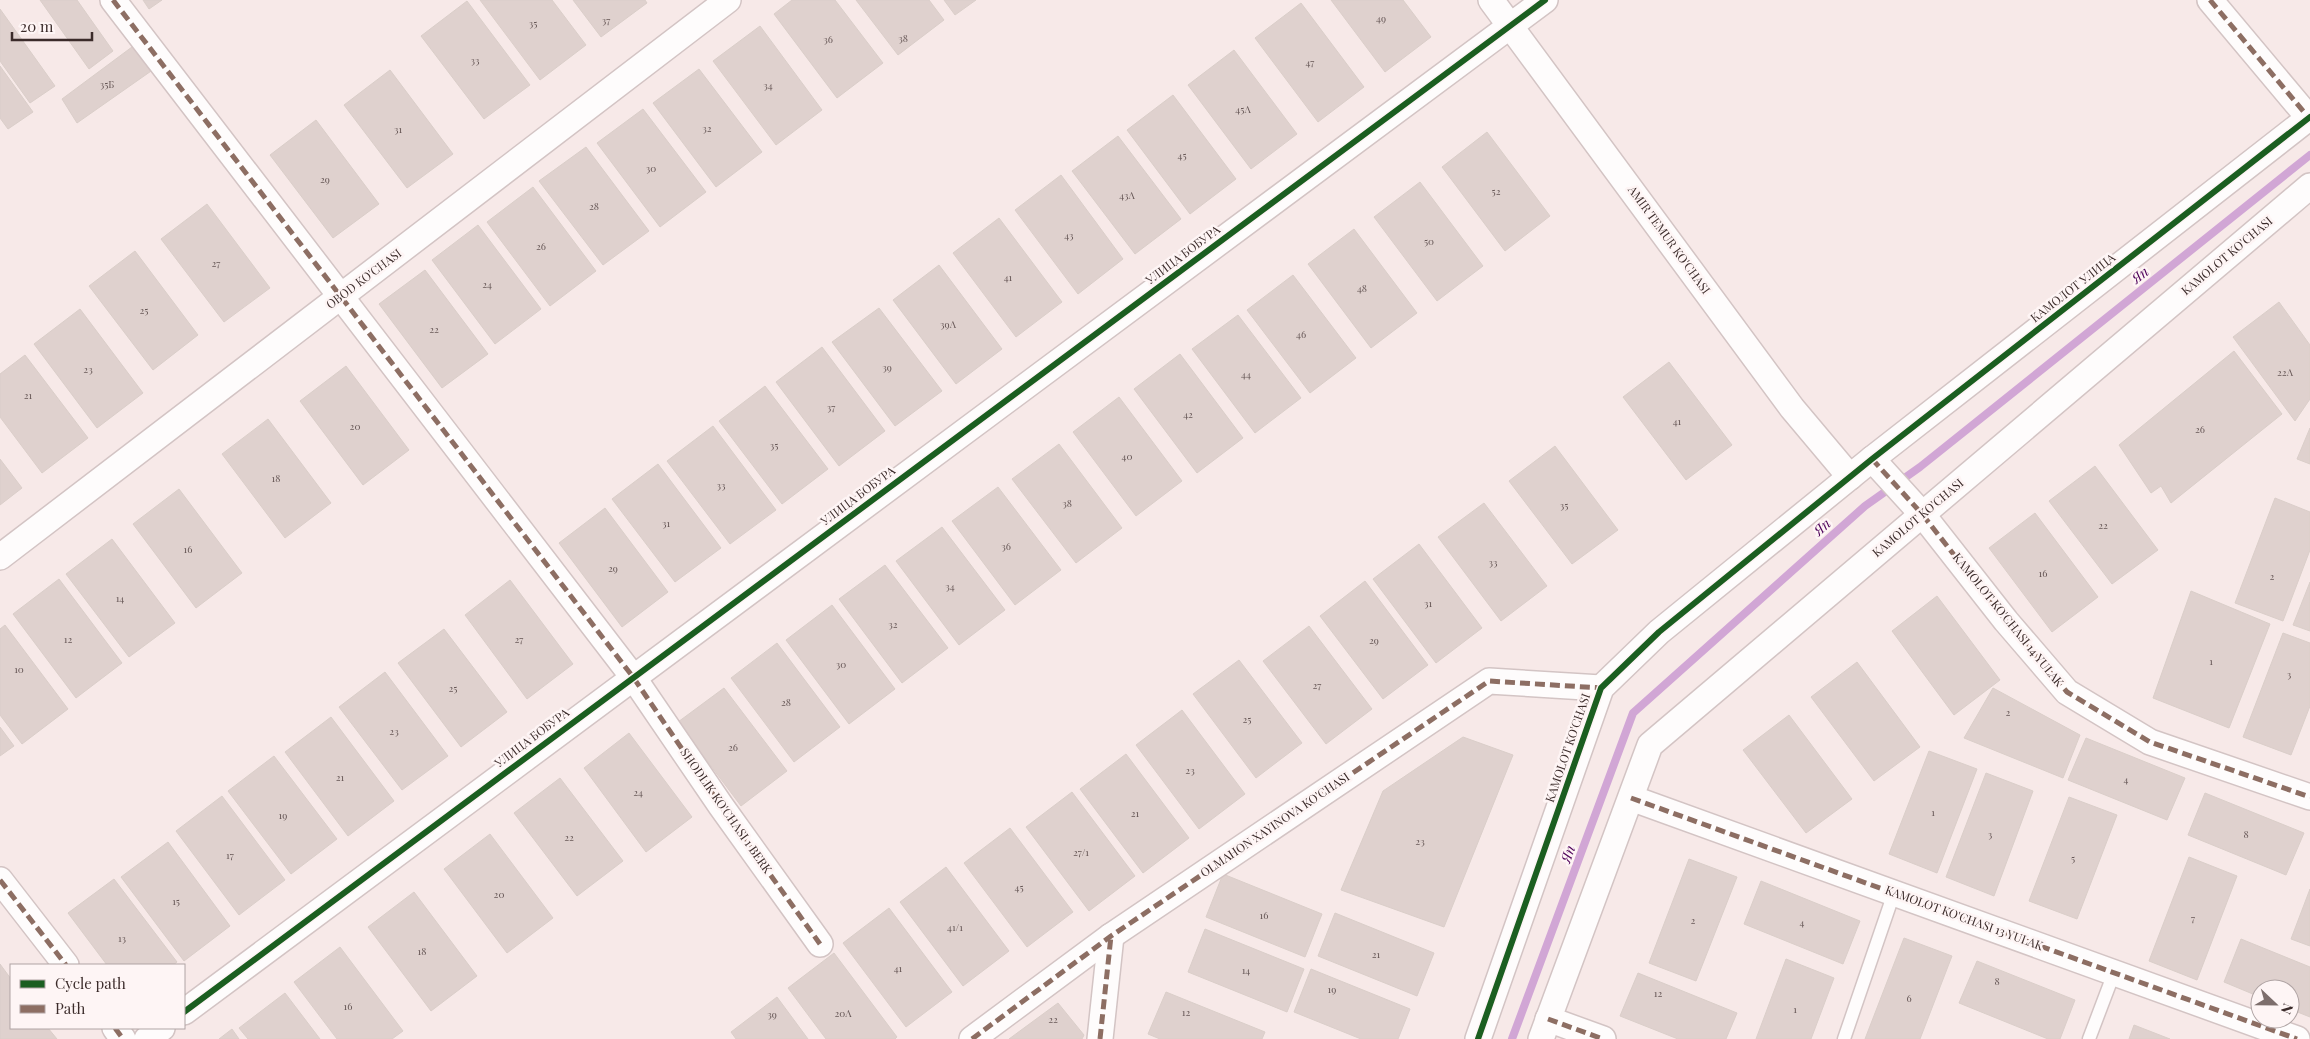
<svg xmlns="http://www.w3.org/2000/svg" width="2310" height="1039" font-family="'Playfair Display',serif">
<style>
.lines{fill:none;stroke-linecap:round;stroke-linejoin:round}
.stream{stroke:#d1a6d5;stroke-width:8}
.building{fill:#dfd1ce;stroke:#dacec9}
.service-casing{stroke:#d3c4c4;stroke-width:15}
.minor-casing{stroke:#d3c4c4;stroke-width:28}
.service{stroke:#fefcfc;stroke-width:12}
.minor{stroke:#fefcfc;stroke-width:25}
.quiet{stroke:#8d6e63;stroke-width:5;stroke-dasharray:10 5;stroke-linecap:butt}
.cycleway-casing{stroke:#fef5f5;stroke-width:9}
.cycleway{stroke:#1b5e20;stroke-width:6}
.labels{text-anchor:middle;stroke-width:5;stroke-linejoin:round;paint-order:stroke}
.number-label{font-size:10px;fill:#665756}
.street-label{font-size:12px;fill:#3b2b2a;stroke:#fef5f5}
.water-label{font-size:14px;font-style:italic;fill:#4e025a;stroke:#fef5f5}
</style>
<rect width="100%" height="100%" fill="#f7e9e8"/>
<g class="lines">
<!-- stream -->
<polyline class="stream" points="1512,1039 1633,713 1865,506 1920,467 2310,155"/>
</g>
<!-- building -->
<g class="building">
<polygon points="40,0 77,0 113,51 89,69"/>
<polygon points="143,0 162,0 149,9"/>
<polygon points="480,0 552,0 586,45 540,80"/>
<polygon points="573,0 645,0 647,3 601,37"/>
<polygon points="792,0 835,0 883,63 837,98 774,14"/>
<polygon points="856,0 929,0 944,20 898,55"/>
<polygon points="944,0 976,0 955,15"/>
<polygon points="1331,0 1403,0 1431,37 1385,72"/>
<polygon points="467,1 530,85 484,119 421,36"/>
<polygon points="1301,3 1364,87 1318,122 1255,38"/>
<polygon points="0,9 55,86 30,103 0,61"/>
<polygon points="760,26 822,110 776,145 713,61"/>
<polygon points="136,44 154,69 77,123 62,99"/>
<polygon points="1234,50 1297,134 1251,169 1188,85"/>
<polygon points="0,66 33,112 8,129 0,118"/>
<polygon points="699,69 762,152 716,187 653,103"/>
<polygon points="390,70 453,154 407,188 344,105"/>
<polygon points="1173,95 1236,179 1190,214 1127,130"/>
<polygon points="643,109 706,192 660,227 597,143"/>
<polygon points="316,120 379,204 333,238 270,155"/>
<polygon points="1487,132 1550,216 1505,251 1442,167"/>
<polygon points="1118,136 1181,219 1135,254 1072,171"/>
<polygon points="586,147 649,231 603,265 539,181"/>
<polygon points="1061,175 1123,259 1078,294 1015,210"/>
<polygon points="1420,182 1483,266 1437,301 1374,217"/>
<polygon points="533,187 596,271 550,306 487,222"/>
<polygon points="207,204 270,288 224,322 161,239"/>
<polygon points="999,218 1062,302 1016,337 953,253"/>
<polygon points="478,225 541,309 495,344 432,260"/>
<polygon points="1354,229 1417,313 1371,348 1308,264"/>
<polygon points="135,251 198,335 153,370 89,286"/>
<polygon points="939,265 1002,349 956,384 893,300"/>
<polygon points="425,270 488,354 442,388 379,304"/>
<polygon points="1293,275 1356,358 1310,393 1247,310"/>
<polygon points="2279,302 2310,345 2310,399 2295,421 2233,337"/>
<polygon points="879,308 942,391 895,426 832,342"/>
<polygon points="80,309 143,393 97,428 34,344"/>
<polygon points="1238,315 1301,398 1255,433 1192,349"/>
<polygon points="822,347 885,431 839,466 776,382"/>
<polygon points="2234,351 2282,414 2171,503 2161,486 2151,493 2119,445"/>
<polygon points="1180,354 1243,438 1197,473 1134,389"/>
<polygon points="25,355 88,438 42,473 0,417 0,374"/>
<polygon points="1669,362 1732,445 1686,480 1623,397"/>
<polygon points="346,366 409,450 363,485 300,401"/>
<polygon points="765,386 828,469 782,504 719,421"/>
<polygon points="1119,397 1182,481 1136,516 1073,432"/>
<polygon points="268,419 331,503 285,538 222,454"/>
<polygon points="713,426 776,510 730,544 667,461"/>
<polygon points="2310,428 2310,464 2297,459"/>
<polygon points="1059,444 1122,528 1076,563 1012,479"/>
<polygon points="1555,446 1618,530 1572,564 1509,481"/>
<polygon points="0,459 22,488 0,505"/>
<polygon points="658,464 721,548 675,582 612,499"/>
<polygon points="2095,466 2158,550 2112,584 2049,501"/>
<polygon points="998,487 1061,570 1015,605 952,521"/>
<polygon points="179,489 242,573 196,608 133,524"/>
<polygon points="2275,498 2310,512 2310,550 2283,621 2235,603"/>
<polygon points="1484,503 1547,586 1501,621 1438,537"/>
<polygon points="605,508 668,592 622,627 559,543"/>
<polygon points="2035,513 2098,597 2052,632 1989,548"/>
<polygon points="942,527 1005,610 959,645 896,561"/>
<polygon points="112,539 175,623 129,657 66,574"/>
<polygon points="1419,544 1482,628 1436,663 1373,579"/>
<polygon points="885,565 948,648 902,683 839,599"/>
<polygon points="59,579 122,663 76,698 13,614"/>
<polygon points="510,580 573,664 527,699 465,615"/>
<polygon points="1365,581 1428,665 1383,699 1320,616"/>
<polygon points="2310,582 2310,631 2293,625"/>
<polygon points="2191,591 2270,624 2229,728 2153,698"/>
<polygon points="1937,596 2000,680 1954,715 1892,631"/>
<polygon points="832,605 895,689 849,724 786,640"/>
<polygon points="5,625 68,709 22,744 0,715 0,629"/>
<polygon points="1309,626 1372,709 1326,744 1263,661"/>
<polygon points="444,629 507,712 461,747 398,663"/>
<polygon points="2283,633 2310,643 2310,706 2291,755 2243,737"/>
<polygon points="777,643 840,727 794,762 731,678"/>
<polygon points="1239,660 1302,743 1256,778 1193,694"/>
<polygon points="1857,662 1920,747 1874,781 1811,697"/>
<polygon points="385,672 448,756 402,790 339,707"/>
<polygon points="724,688 787,771 741,806 678,722"/>
<polygon points="1993,688 2080,735 2063,778 1964,738"/>
<polygon points="1182,710 1245,794 1199,829 1136,745"/>
<polygon points="1789,715 1852,799 1806,833 1743,750"/>
<polygon points="331,717 394,801 348,836 285,752"/>
<polygon points="0,727 14,746 0,756"/>
<polygon points="629,733 692,817 646,852 584,768"/>
<polygon points="1463,737 1513,755 1444,927 1341,890 1383,791"/>
<polygon points="2086,738 2185,778 2167,820 2068,780"/>
<polygon points="1929,751 1977,769 1937,873 1889,854"/>
<polygon points="1126,754 1189,838 1143,873 1080,789"/>
<polygon points="274,756 337,839 291,874 228,791"/>
<polygon points="1986,773 2033,791 1994,896 1946,877"/>
<polygon points="560,778 623,861 577,896 514,813"/>
<polygon points="1072,792 1135,876 1089,911 1026,827"/>
<polygon points="2205,793 2304,833 2286,875 2188,835"/>
<polygon points="222,796 285,880 239,915 176,831"/>
<polygon points="2069,797 2117,815 2077,919 2029,901"/>
<polygon points="1010,828 1073,912 1027,947 964,863"/>
<polygon points="490,834 553,918 507,953 444,869"/>
<polygon points="168,842 230,926 184,961 121,877"/>
<polygon points="2189,857 2237,876 2197,980 2149,961"/>
<polygon points="1689,859 1737,877 1696,981 1649,963"/>
<polygon points="946,867 1009,951 963,986 900,902"/>
<polygon points="1223,874 1322,914 1305,957 1206,917"/>
<polygon points="114,879 177,962 173,965 107,965 68,913"/>
<polygon points="1761,881 1860,921 1843,964 1744,924"/>
<polygon points="2310,889 2310,946 2291,939"/>
<polygon points="414,892 477,976 431,1011 368,927"/>
<polygon points="889,908 952,992 906,1027 843,943"/>
<polygon points="1335,913 1434,953 1417,996 1318,956"/>
<polygon points="1205,929 1304,969 1287,1012 1188,972"/>
<polygon points="1904,938 1952,956 1920,1039 1865,1039"/>
<polygon points="2241,939 2310,967 2310,1017 2290,1009 2290,989 2260,989 2260,997 2224,982"/>
<polygon points="340,947 403,1031 392,1039 337,1039 294,982"/>
<polygon points="834,953 897,1037 895,1039 826,1039 788,988"/>
<polygon points="1786,959 1834,978 1811,1039 1756,1039"/>
<polygon points="1977,961 2075,1000 2060,1039 2048,1039 1959,1003"/>
<polygon points="0,964 11,979 11,1028 48,1028 57,1039 0,1039"/>
<polygon points="1311,969 1410,1009 1398,1039 1361,1039 1294,1012"/>
<polygon points="1638,973 1737,1013 1726,1039 1678,1039 1620,1016"/>
<polygon points="1166,992 1265,1032 1262,1039 1160,1039 1148,1034"/>
<polygon points="285,993 320,1039 248,1039 239,1028"/>
<polygon points="777,997 808,1039 736,1039 731,1032"/>
<polygon points="1058,1003 1084,1035 1082,1039 1009,1039"/>
<polygon points="2134,1025 2170,1039 2129,1039"/>
<polygon points="232,1029 239,1039 219,1039"/>
</g>
<g class="lines">
<defs>
<g id="service">
<polyline points="1844,1039 1894,893"/>
<polyline points="2089,1039 2114,973"/>
</g>
<g id="minor">
<polyline points="113,0 633,677 721,806 820,944"/>
<polyline points="1491,0 1792,408 1850,477"/>
<polyline points="2210,0 2309,118"/>
<polyline points="1872,459 1922,514 2006,621 2067,692 2150,742 2310,797"/>
<polyline points="0,557 728,0"/>
<polyline points="1631,798 2297,1039"/>
<polyline points="0,880 66,965"/>
<polyline points="184,1012 1545,0"/>
<polyline points="1548,1019 1603,1039"/>
<polyline points="115,1028 123,1039"/>
<polyline points="147,1039 162,1028"/>
<polyline points="972,1039 1111,936 1489,681 1601,688"/>
<polyline points="1100,1039 1111,936"/>
<polyline points="1478,1039 1601,688 1659,632 1872,459 2310,117"/>
<polyline points="1541,1039 1650,745 2310,186"/>
</g>
</defs>
<!-- service casing -->
<use href="#service" class="service-casing"/>
<!-- minor casing -->
<use href="#minor" class="minor-casing"/>
<!-- service -->
<use href="#service" class="service"/>
<!-- minor -->
<use href="#minor" class="minor"/>
<!-- quiet -->
<g class="quiet">
<polyline points="113,0 633,677 721,806 820,944"/>
<polyline points="2210,0 2309,118"/>
<polyline points="1872,459 1922,514 2006,621 2067,692 2150,742 2310,797"/>
<polyline points="1631,798 2297,1039"/>
<polyline points="0,880 66,965"/>
<polyline points="1548,1019 1603,1039"/>
<polyline points="115,1028 123,1039"/>
<polyline points="972,1039 1111,936 1489,681 1601,688"/>
<polyline points="1100,1039 1111,936"/>
</g>
<defs>
<g id="cycleway">
<polyline points="184,1012 1545,0"/>
<polyline points="1478,1039 1601,688 1659,632 1872,459 2310,117"/>
</g>
</defs>
<!-- cycleway casing -->
<use href="#cycleway" class="cycleway-casing"/>
<!-- cycleway -->
<use href="#cycleway" class="cycleway"/>
</g>
<g class="labels">
<!-- number labels -->
<g class="number-label">
<text x="1381" y="22">49</text>
<text x="606" y="24">37</text>
<text x="533" y="27">35</text>
<text x="903" y="42">38</text>
<text x="828" y="43">36</text>
<text x="475" y="64">33</text>
<text x="1310" y="66">47</text>
<text x="107" y="88">35Б</text>
<text x="768" y="89">34</text>
<text x="1243" y="113">45А</text>
<text x="707" y="132">32</text>
<text x="398" y="133">31</text>
<text x="1182" y="159">45</text>
<text x="651" y="172">30</text>
<text x="325" y="183">29</text>
<text x="1496" y="195">52</text>
<text x="1127" y="199">43А</text>
<text x="594" y="210">28</text>
<text x="1069" y="239">43</text>
<text x="1429" y="245">50</text>
<text x="541" y="250">26</text>
<text x="216" y="267">27</text>
<text x="1008" y="281">41</text>
<text x="487" y="288">24</text>
<text x="1362" y="292">48</text>
<text x="144" y="314">25</text>
<text x="948" y="328">39А</text>
<text x="434" y="333">22</text>
<text x="1301" y="338">46</text>
<text x="887" y="371">39</text>
<text x="88" y="373">23</text>
<text x="2285" y="376">22A</text>
<text x="1246" y="378">44</text>
<text x="28" y="399">21</text>
<text x="831" y="411">37</text>
<text x="1188" y="418">42</text>
<text x="1677" y="425">41</text>
<text x="355" y="430">20</text>
<text x="2200" y="433">26</text>
<text x="774" y="449">35</text>
<text x="1127" y="460">40</text>
<text x="276" y="482">18</text>
<text x="721" y="489">33</text>
<text x="1067" y="507">38</text>
<text x="1564" y="509">35</text>
<text x="666" y="527">31</text>
<text x="2103" y="529">22</text>
<text x="1006" y="550">36</text>
<text x="188" y="553">16</text>
<text x="1493" y="566">33</text>
<text x="613" y="572">29</text>
<text x="2043" y="577">16</text>
<text x="2272" y="580">2</text>
<text x="950" y="590">34</text>
<text x="120" y="602">14</text>
<text x="1428" y="607">31</text>
<text x="893" y="628">32</text>
<text x="68" y="643">12</text>
<text x="519" y="643">27</text>
<text x="1374" y="644">29</text>
<text x="2211" y="665">1</text>
<text x="841" y="668">30</text>
<text x="19" y="673">10</text>
<text x="2289" y="678">3</text>
<text x="1317" y="689">27</text>
<text x="453" y="692">25</text>
<text x="786" y="706">28</text>
<text x="2008" y="716">2</text>
<text x="1247" y="723">25</text>
<text x="394" y="735">23</text>
<text x="733" y="751">26</text>
<text x="1190" y="774">23</text>
<text x="340" y="781">21</text>
<text x="2126" y="783">4</text>
<text x="638" y="796">24</text>
<text x="1933" y="816">1</text>
<text x="1135" y="817">21</text>
<text x="283" y="819">19</text>
<text x="1990" y="838">3</text>
<text x="2246" y="838">8</text>
<text x="569" y="841">22</text>
<text x="1420" y="845">23</text>
<text x="1081" y="856">27/1</text>
<text x="230" y="859">17</text>
<text x="2073" y="862">5</text>
<text x="1019" y="891">45</text>
<text x="499" y="898">20</text>
<text x="176" y="905">15</text>
<text x="1264" y="919">16</text>
<text x="2193" y="922">7</text>
<text x="1693" y="924">2</text>
<text x="1802" y="926">4</text>
<text x="955" y="931">41/1</text>
<text x="122" y="942">13</text>
<text x="422" y="955">18</text>
<text x="1376" y="958">21</text>
<text x="898" y="972">41</text>
<text x="1246" y="974">14</text>
<text x="1997" y="985">8</text>
<text x="1332" y="993">19</text>
<text x="1658" y="997">12</text>
<text x="1909" y="1002">6</text>
<text x="348" y="1010">16</text>
<text x="1795" y="1013">1</text>
<text x="1186" y="1016">12</text>
<text x="843" y="1017">20А</text>
<text x="772" y="1018">39</text>
<text x="1053" y="1023">22</text>
</g>
<!-- street labels -->
<g class="street-label">
<text transform="translate(1669 240) rotate(54)" y="4">AMIR TEMUR KO'CHASI</text>
<text transform="translate(1183 255) rotate(-37)" y="4">УЛИЦА БОБУРА</text>
<text transform="translate(2227 256) rotate(-40)" y="4">KAMOLOT KO'CHASI</text>
<text transform="translate(364 279) rotate(-37)" y="4">OBOD KO'CHASI</text>
<text transform="translate(2073 288) rotate(-38)" y="4">КАМОЛОТ УЛИЦА</text>
<text transform="translate(858 496) rotate(-37)" y="4">УЛИЦА БОБУРА</text>
<text transform="translate(1918 518) rotate(-40)" y="4">KAMOLOT KO'CHASI</text>
<text transform="translate(2008 620) rotate(51)" y="4">KAMOLOT KO'CHASI 14 YULAK</text>
<text transform="translate(532 738) rotate(-37)" y="4">УЛИЦА БОБУРА</text>
<text transform="translate(1568 748) rotate(-71)" y="4">KAMOLOT KO'CHASI</text>
<text transform="translate(726 811) rotate(55)" y="4">SHODLIK KO'CHASI 1 BERK</text>
<text transform="translate(1275 825) rotate(-34)" y="4">OLMAHON XAYINOVA KO'CHASI</text>
<text transform="translate(1964 918) rotate(20)" y="4">KAMOLOT KO'CHASI 13 YULAK</text>
</g>
<!-- water labels -->
<g class="water-label">
<text transform="translate(2140 275) rotate(-39)" y="5">Яп</text>
<text transform="translate(1822 527) rotate(-42)" y="5">Яп</text>
<text transform="translate(1568 854) rotate(-70)" y="5">Яп</text>
</g>
</g>
<!-- legend -->
<rect x="10" y="964" width="175" height="65" fill="#fef5f5" stroke="#b0a4a4"/>
<rect x="20" y="980" width="25" height="8" fill="#1b5e20" stroke="#b0a4a4"/>
<text x="55" y="989" font-size="15" fill="#3b2b2a">Cycle path</text>
<rect x="20" y="1005" width="25" height="8" fill="#8d6e63" stroke="#b0a4a4"/>
<text x="55" y="1014" font-size="15" fill="#3b2b2a">Path</text>
<!-- north arrow -->
<g transform="translate(2275 1004) rotate(112)"><circle r="24" fill="#fef5f5" stroke="#b0a4a4"/>
<path d="M0-4L9 19L0 12L-9 19Z" fill="#7d6e6c"/>
<text y="-8" font-size="14" font-weight="bold" text-anchor="middle" fill="#3b2b2a">N</text>
</g>
<!-- scale -->
<path d="M12 32v8h80v-8" fill="none" stroke="#3b2b2a" stroke-width="2.5"/>
<text x="20" y="32" font-size="15" fill="#3b2b2a" stroke="#fef5f5" stroke-width="4" paint-order="stroke">20 m</text>
</svg>
